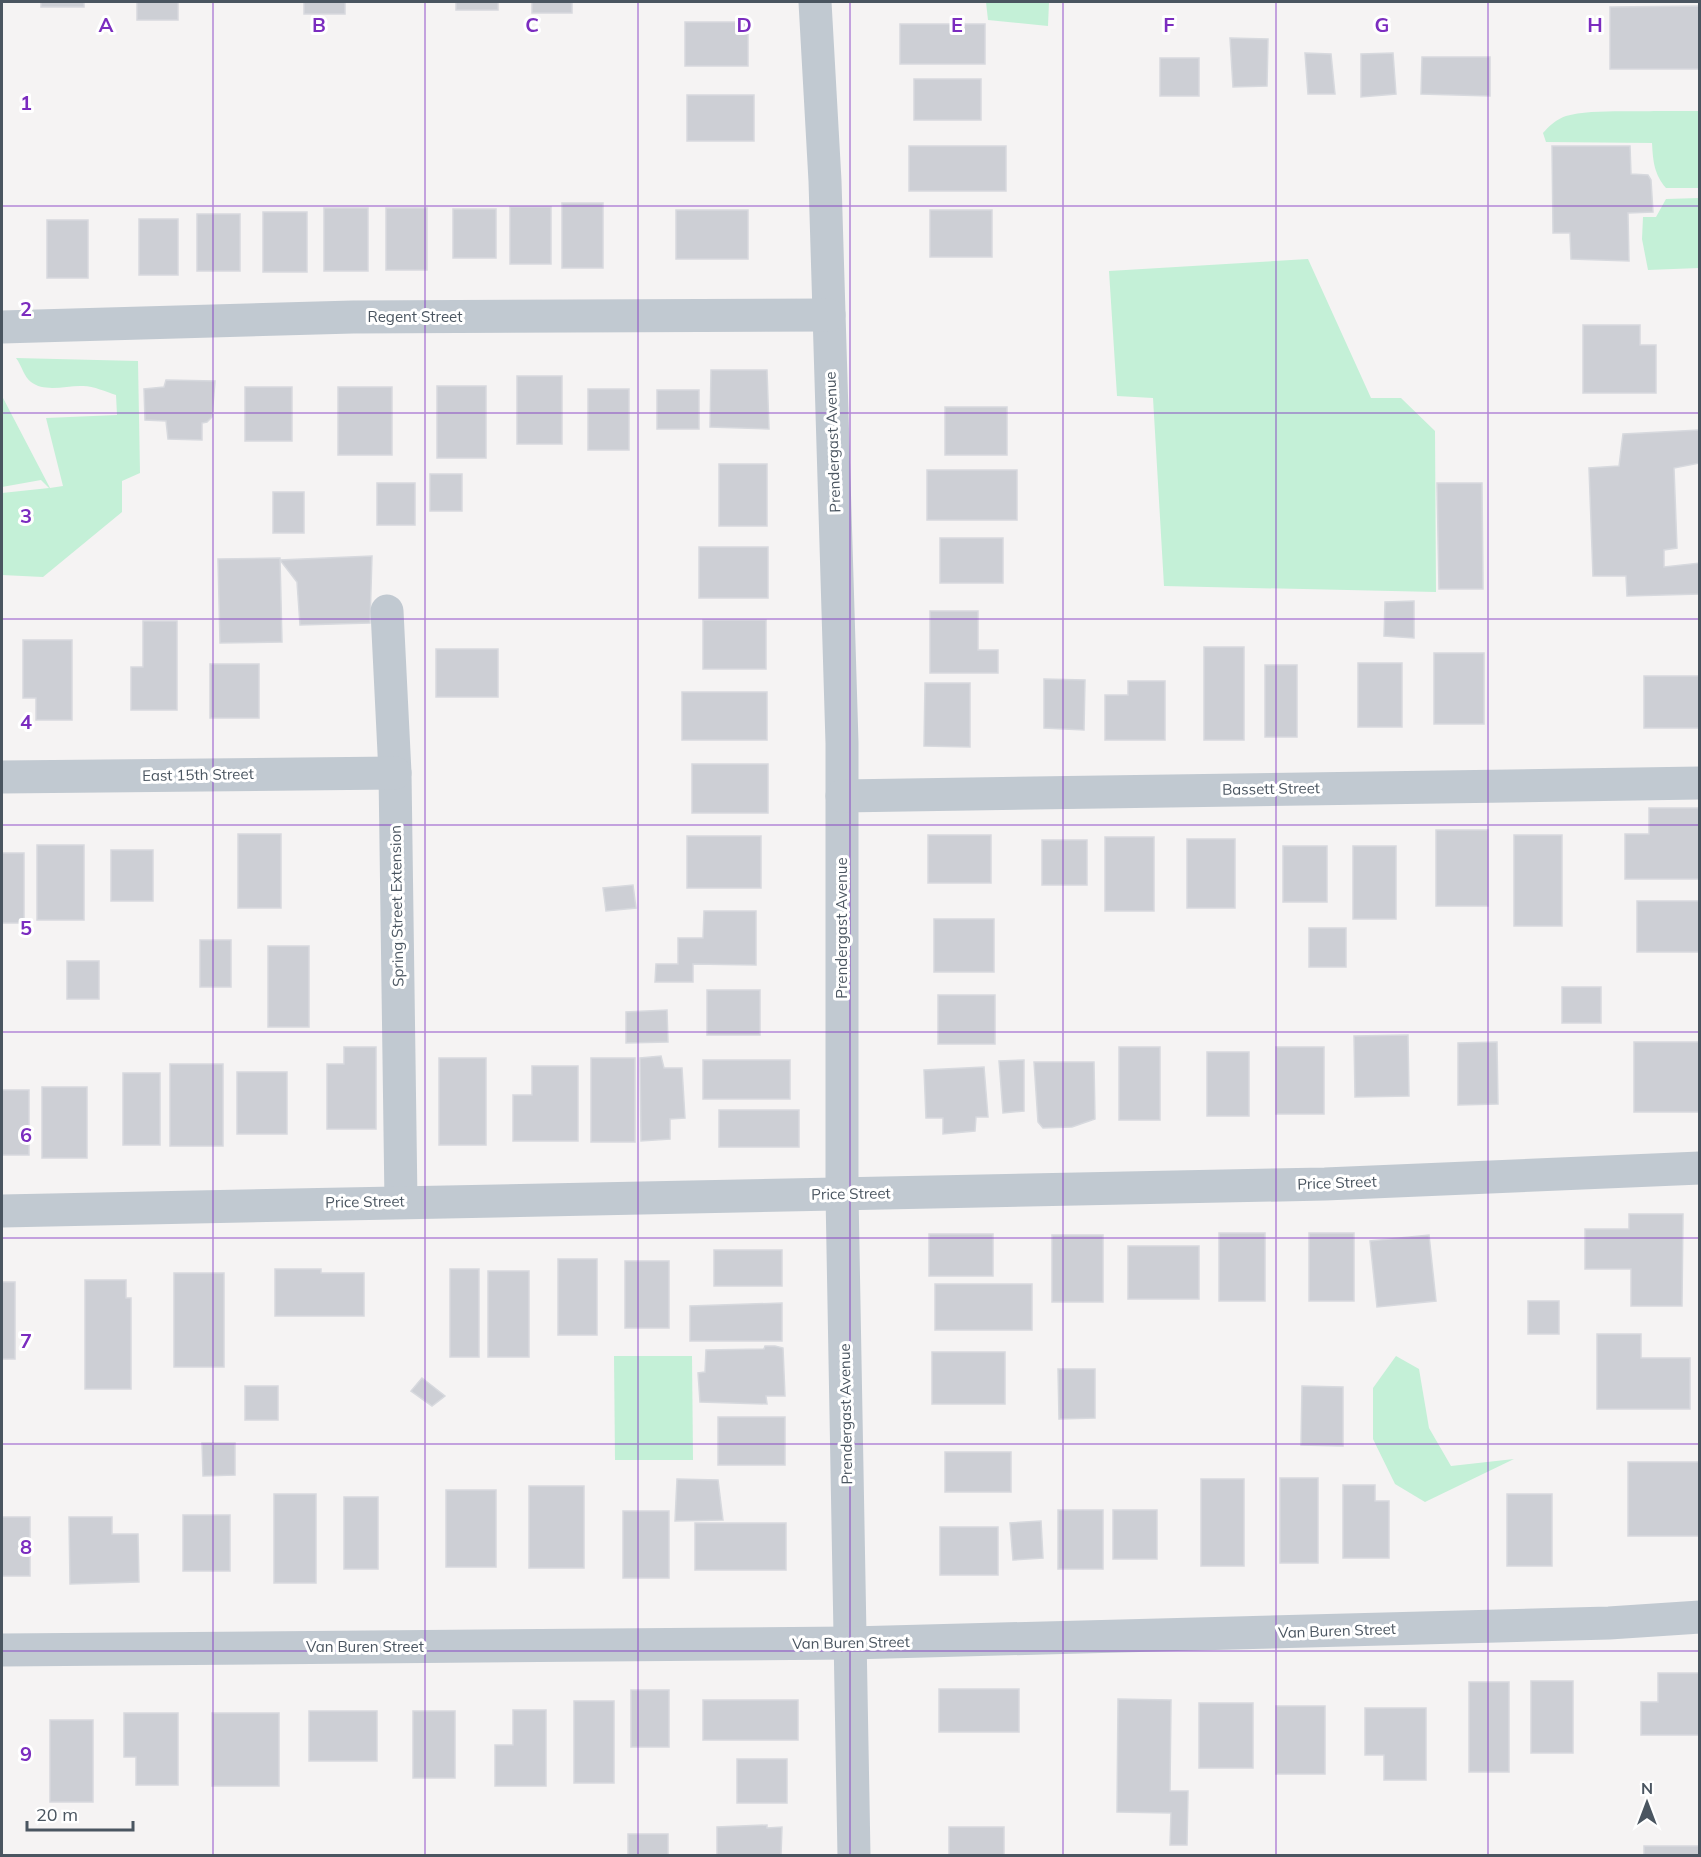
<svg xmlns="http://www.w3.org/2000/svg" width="1701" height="1857" font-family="Mulish,sans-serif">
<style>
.green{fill:#c4f0d7}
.building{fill:#cdcfd5;stroke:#d7d9de;stroke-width:1.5}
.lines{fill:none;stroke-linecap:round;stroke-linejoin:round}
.minor{stroke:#c1c9d1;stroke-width:33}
.grid{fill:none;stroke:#7b2cbf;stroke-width:1.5;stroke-opacity:0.55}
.labels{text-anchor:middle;stroke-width:6;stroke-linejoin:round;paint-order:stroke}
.street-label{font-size:15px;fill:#4a5560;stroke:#fff}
.grid-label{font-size:20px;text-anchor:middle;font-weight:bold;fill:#7b2cbf;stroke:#fff;stroke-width:6;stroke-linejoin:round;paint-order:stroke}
</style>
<rect width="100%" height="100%" fill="#f5f3f3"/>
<!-- green -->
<g class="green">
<polygon points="986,2 1049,2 1048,26 988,20"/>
<path d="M1657,111H1699V188H1666C1654,174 1653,161 1652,143L1546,142L1543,133C1549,126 1557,119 1566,116C1588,109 1633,112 1657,111Z"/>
<polygon points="1699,198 1699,268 1648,270 1642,239 1643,217 1656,217 1666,199"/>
<polygon points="1308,259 1371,398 1401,398 1435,431 1436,592 1164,586 1153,398 1117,396 1109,271"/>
<path d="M16,358L138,361L140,473L122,481V512L43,577L2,575V493L49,488L41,480L2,487V396L50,488L63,486L46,418L117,415L116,395C106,392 94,386 83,386C68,385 45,393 31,382C24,377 22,366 16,358Z"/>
<polygon points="614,1356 692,1356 693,1460 615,1460"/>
<polygon points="1396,1356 1419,1369 1429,1428 1451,1466 1514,1459 1425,1502 1395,1484 1373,1439 1373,1388"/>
</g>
<!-- building -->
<g class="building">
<rect x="41" y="2" width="43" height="5"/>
<rect x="137" y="2" width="41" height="18"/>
<rect x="304" y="2" width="41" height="12"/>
<rect x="456" y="2" width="42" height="8"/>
<rect x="532" y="2" width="40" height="11"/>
<polygon points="1700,6 1700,69 1610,69 1610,7"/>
<rect x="685" y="22" width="63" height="44"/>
<rect x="900" y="24" width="85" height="40"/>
<polygon points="1230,38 1268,39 1267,86 1233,87"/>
<polygon points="1305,53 1331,54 1335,94 1308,94"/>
<polygon points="1393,53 1396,94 1361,97 1361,54"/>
<polygon points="1422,57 1490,57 1490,96 1421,94"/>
<rect x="1160" y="58" width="39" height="38"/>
<rect x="914" y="79" width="67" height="41"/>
<rect x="687" y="95" width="67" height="46"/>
<rect x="909" y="146" width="97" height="45"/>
<polygon points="1552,146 1630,146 1631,174 1648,175 1651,180 1653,212 1628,213 1629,261 1571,259 1570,233 1553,233"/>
<rect x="562" y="203" width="41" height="65"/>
<rect x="510" y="207" width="41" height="57"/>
<rect x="324" y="208" width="44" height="63"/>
<rect x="386" y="208" width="41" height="62"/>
<rect x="453" y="209" width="43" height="49"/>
<rect x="676" y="210" width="72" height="49"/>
<rect x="930" y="210" width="62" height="47"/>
<rect x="263" y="212" width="44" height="60"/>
<rect x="197" y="214" width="43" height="57"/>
<rect x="139" y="219" width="39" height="56"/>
<rect x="47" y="220" width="41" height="58"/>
<polygon points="1583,325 1640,325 1640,345 1656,345 1656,393 1583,393"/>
<polygon points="711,370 767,370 769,429 710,427"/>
<rect x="517" y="376" width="45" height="68"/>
<polygon points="166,380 215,381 212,417 207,422 202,423 202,440 168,439 166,421 145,420 144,389 164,387"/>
<rect x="437" y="386" width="49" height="72"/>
<rect x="245" y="387" width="47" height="54"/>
<rect x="338" y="387" width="54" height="68"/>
<rect x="588" y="389" width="41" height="61"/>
<rect x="657" y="390" width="42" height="39"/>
<rect x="945" y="407" width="62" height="48"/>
<polygon points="1699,430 1700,463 1674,468 1677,548 1664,550 1664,567 1700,563 1700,594 1627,596 1626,576 1593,576 1589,468 1619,466 1623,434"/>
<rect x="719" y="464" width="48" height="62"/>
<rect x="927" y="470" width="90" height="50"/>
<rect x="430" y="474" width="32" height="37"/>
<rect x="377" y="483" width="38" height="42"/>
<polygon points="1437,483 1482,483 1483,589 1439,589"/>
<rect x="273" y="492" width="31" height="41"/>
<rect x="940" y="538" width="63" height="45"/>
<rect x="699" y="547" width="69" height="51"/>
<polygon points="372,556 370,623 300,625 297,582 280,560"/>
<polygon points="280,558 282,642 220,643 218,559"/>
<polygon points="1414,601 1414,638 1384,636 1385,602"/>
<polygon points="930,611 978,611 978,650 998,650 998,673 930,673"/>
<rect x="703" y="620" width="63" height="49"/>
<polygon points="143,621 177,621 177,710 131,710 131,667 143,667"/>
<polygon points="23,640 72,640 72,720 36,720 36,698 23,698"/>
<rect x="1204" y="647" width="40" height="93"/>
<rect x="436" y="649" width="62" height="48"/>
<rect x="1434" y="653" width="50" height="71"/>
<rect x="1358" y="663" width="44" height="64"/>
<rect x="210" y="664" width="49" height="54"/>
<rect x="1265" y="665" width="32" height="72"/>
<rect x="1644" y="676" width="56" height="52"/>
<polygon points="1044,679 1085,680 1084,730 1044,728"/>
<polygon points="1128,681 1165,681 1165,740 1105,740 1105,695 1128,695"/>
<polygon points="925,683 970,683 970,747 924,746"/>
<rect x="682" y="692" width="85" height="48"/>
<rect x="692" y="764" width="76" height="49"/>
<polygon points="1649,808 1700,808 1700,879 1625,879 1625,834 1649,834"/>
<rect x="1436" y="830" width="52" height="76"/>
<rect x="238" y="834" width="43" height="74"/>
<rect x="928" y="835" width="63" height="48"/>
<rect x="1514" y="835" width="48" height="91"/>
<rect x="687" y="836" width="74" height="52"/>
<rect x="1105" y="837" width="49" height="74"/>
<rect x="1187" y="839" width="48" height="69"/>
<rect x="1042" y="840" width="45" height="45"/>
<rect x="37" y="845" width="47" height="75"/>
<rect x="1283" y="846" width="44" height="56"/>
<rect x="1353" y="846" width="43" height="73"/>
<rect x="111" y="850" width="42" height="51"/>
<rect x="2" y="853" width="22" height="70"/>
<polygon points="633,885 636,908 606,911 603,888"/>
<rect x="1637" y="901" width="63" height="51"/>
<polygon points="704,911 756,911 756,965 693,964 693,982 655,982 656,964 678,964 678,938 703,938"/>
<rect x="934" y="919" width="60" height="53"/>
<rect x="1309" y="928" width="37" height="39"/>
<rect x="200" y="940" width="31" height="47"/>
<rect x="268" y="946" width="41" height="81"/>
<rect x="67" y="961" width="32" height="38"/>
<rect x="1562" y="987" width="39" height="36"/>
<rect x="707" y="990" width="53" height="45"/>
<rect x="938" y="995" width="57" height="49"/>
<polygon points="667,1010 668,1042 626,1043 626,1012"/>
<polygon points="1408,1035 1409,1096 1355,1097 1354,1036"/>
<polygon points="1497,1042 1498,1104 1458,1105 1458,1043"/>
<rect x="1634" y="1042" width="66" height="70"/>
<polygon points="344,1047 376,1047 376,1129 327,1129 327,1064 344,1064"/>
<rect x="1119" y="1047" width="41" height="73"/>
<rect x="1276" y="1047" width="48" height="67"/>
<rect x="1207" y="1052" width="42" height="64"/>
<polygon points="661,1056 664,1068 682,1068 685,1118 670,1119 670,1139 641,1141 640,1058"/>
<rect x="439" y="1058" width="47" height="87"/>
<rect x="591" y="1058" width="44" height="84"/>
<rect x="703" y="1060" width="87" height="39"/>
<polygon points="1024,1060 1024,1111 1003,1113 999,1061"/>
<polygon points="1034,1062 1094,1062 1095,1119 1072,1127 1043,1128 1038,1122"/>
<rect x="170" y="1064" width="53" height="82"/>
<polygon points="532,1066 578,1066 578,1141 513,1141 513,1095 532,1095"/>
<polygon points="984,1067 988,1117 976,1117 975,1131 943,1134 943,1118 926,1118 924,1070"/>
<rect x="237" y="1072" width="50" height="62"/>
<rect x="123" y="1073" width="37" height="72"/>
<rect x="42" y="1087" width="45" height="71"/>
<rect x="2" y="1090" width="27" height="65"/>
<rect x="719" y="1110" width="80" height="37"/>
<polygon points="1629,1214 1683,1214 1682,1306 1631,1306 1631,1269 1585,1269 1585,1229 1629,1229"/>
<rect x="1219" y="1233" width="46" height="68"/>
<rect x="1309" y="1233" width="45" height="68"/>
<rect x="929" y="1234" width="64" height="42"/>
<rect x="1052" y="1235" width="51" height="67"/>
<polygon points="1429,1235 1436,1301 1377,1307 1370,1241"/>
<rect x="1128" y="1246" width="71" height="53"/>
<rect x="714" y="1250" width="68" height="36"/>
<rect x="558" y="1259" width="39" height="76"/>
<rect x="625" y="1261" width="44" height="67"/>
<polygon points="275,1269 321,1269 321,1273 364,1273 364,1316 275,1316"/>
<rect x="450" y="1269" width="29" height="88"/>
<rect x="488" y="1271" width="41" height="86"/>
<rect x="174" y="1273" width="50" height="94"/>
<polygon points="85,1280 126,1280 126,1298 131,1298 131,1389 85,1389"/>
<rect x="2" y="1282" width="13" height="77"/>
<rect x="935" y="1284" width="97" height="46"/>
<rect x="1528" y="1301" width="31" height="33"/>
<polygon points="782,1303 782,1341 690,1341 690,1306"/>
<polygon points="1597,1334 1641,1334 1641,1358 1690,1358 1690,1409 1597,1409"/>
<polygon points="765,1346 775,1346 783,1348 785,1396 766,1396 767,1404 700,1402 698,1373 705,1372 706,1350 764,1349"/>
<rect x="932" y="1352" width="73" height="52"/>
<polygon points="1058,1369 1095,1369 1095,1418 1059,1419"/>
<polygon points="422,1378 445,1396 432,1406 411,1391"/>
<rect x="245" y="1386" width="33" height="34"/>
<polygon points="1302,1386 1343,1387 1343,1446 1301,1445"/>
<rect x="718" y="1417" width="67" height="48"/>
<polygon points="202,1443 235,1443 235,1475 203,1476"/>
<rect x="945" y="1452" width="66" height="40"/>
<rect x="1628" y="1462" width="72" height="74"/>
<rect x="1280" y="1478" width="38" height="85"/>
<polygon points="677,1479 718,1480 723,1520 675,1521"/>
<rect x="1201" y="1479" width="43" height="87"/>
<polygon points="1343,1485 1375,1485 1375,1501 1389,1501 1389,1558 1343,1558"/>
<rect x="529" y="1486" width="55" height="82"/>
<rect x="446" y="1490" width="50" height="77"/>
<rect x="274" y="1494" width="42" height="89"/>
<rect x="1507" y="1494" width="45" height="72"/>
<rect x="344" y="1497" width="34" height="72"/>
<rect x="1058" y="1510" width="45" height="59"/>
<rect x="1113" y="1510" width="44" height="49"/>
<rect x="623" y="1511" width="46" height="67"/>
<rect x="183" y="1515" width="47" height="56"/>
<rect x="2" y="1517" width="28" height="59"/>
<polygon points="69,1517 112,1517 112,1534 138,1534 139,1582 70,1584"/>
<polygon points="1041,1521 1043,1558 1013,1560 1010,1523"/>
<rect x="695" y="1523" width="91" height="47"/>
<rect x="940" y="1527" width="58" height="48"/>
<polygon points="1658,1673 1700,1673 1700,1735 1641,1735 1641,1702 1658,1702"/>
<rect x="1531" y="1681" width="42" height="72"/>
<rect x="1469" y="1682" width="40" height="90"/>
<rect x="939" y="1689" width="80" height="43"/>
<rect x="631" y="1690" width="38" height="57"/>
<polygon points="1118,1699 1171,1700 1170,1791 1188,1791 1187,1845 1170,1845 1171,1813 1117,1812"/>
<rect x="703" y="1700" width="95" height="40"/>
<rect x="574" y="1701" width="40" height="82"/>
<rect x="1199" y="1703" width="54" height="65"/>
<rect x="1276" y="1706" width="49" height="68"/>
<polygon points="1365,1708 1426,1708 1426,1780 1384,1780 1384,1755 1365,1755"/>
<polygon points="513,1710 546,1710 546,1786 495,1786 495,1745 513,1745"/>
<rect x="309" y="1711" width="68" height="50"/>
<rect x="413" y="1711" width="42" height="67"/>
<polygon points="124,1713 178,1713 178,1785 136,1785 136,1757 124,1757"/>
<rect x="212" y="1713" width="67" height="73"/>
<rect x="50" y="1720" width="43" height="82"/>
<rect x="737" y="1759" width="50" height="44"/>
<polygon points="767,1825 767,1828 782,1827 781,1856 717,1856 717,1827"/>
<rect x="949" y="1827" width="55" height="29"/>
<rect x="628" y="1834" width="40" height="22"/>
<rect x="1644" y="1846" width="56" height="10"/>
</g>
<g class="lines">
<!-- minor -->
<g class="minor">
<polyline points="815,2 825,181 842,743 842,1194 854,1856"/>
<polyline points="2,327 353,317 829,315"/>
<polyline points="387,611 395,773 401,1202"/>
<polyline points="2,777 395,773"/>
<polyline points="842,796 1700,783"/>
<polyline points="2,1211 1325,1184 1700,1168"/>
<polyline points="2,1650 851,1643 1609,1623 1700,1617"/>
</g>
</g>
<!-- grid -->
<path class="grid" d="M213,2V1856M425,2V1856M638,2V1856M850,2V1856M1063,2V1856M1276,2V1856M1488,2V1856M2,206H1700M2,413H1700M2,619H1700M2,825H1700M2,1032H1700M2,1238H1700M2,1444H1700M2,1651H1700"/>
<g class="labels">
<!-- street labels -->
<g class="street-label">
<text x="415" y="322">Regent Street</text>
<text transform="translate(833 442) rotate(-92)" y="5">Prendergast Avenue</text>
<text transform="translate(198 775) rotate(-1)" y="5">East 15th Street</text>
<text transform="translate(1271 789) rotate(-1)" y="5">Bassett Street</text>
<text transform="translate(397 906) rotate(-91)" y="5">Spring Street Extension</text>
<text transform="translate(842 928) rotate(-90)" y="5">Prendergast Avenue</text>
<text transform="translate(1337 1183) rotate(-2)" y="5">Price Street</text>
<text transform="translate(851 1194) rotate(-1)" y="5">Price Street</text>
<text transform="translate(365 1202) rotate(-1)" y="5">Price Street</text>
<text transform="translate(846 1414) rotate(-91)" y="5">Prendergast Avenue</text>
<text transform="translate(1337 1631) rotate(-2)" y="5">Van Buren Street</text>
<text transform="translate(851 1643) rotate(-1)" y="5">Van Buren Street</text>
<text x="365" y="1652">Van Buren Street</text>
</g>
</g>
<g class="grid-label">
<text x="106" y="32">A</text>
<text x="319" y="32">B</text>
<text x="532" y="32">C</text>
<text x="744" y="32">D</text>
<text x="957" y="32">E</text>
<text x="1169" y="32">F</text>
<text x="1382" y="32">G</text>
<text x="1595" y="32">H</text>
<text x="26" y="110">1</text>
<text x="26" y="316">2</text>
<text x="26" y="523">3</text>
<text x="26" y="729">4</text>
<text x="26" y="935">5</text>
<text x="26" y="1142">6</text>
<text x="26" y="1348">7</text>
<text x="26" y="1554">8</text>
<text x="26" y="1761">9</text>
</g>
<!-- border -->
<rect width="1701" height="1857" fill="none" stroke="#4a5560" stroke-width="6"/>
<!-- north arrow -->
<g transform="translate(1647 1803)" stroke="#ffffff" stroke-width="4.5" paint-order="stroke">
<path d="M0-4.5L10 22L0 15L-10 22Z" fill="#4a5560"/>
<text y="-9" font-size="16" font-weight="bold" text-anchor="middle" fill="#4a5560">N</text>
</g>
<!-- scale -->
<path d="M27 1821v9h106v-9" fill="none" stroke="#4a5560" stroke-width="3"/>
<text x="36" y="1821" font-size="18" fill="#4a5560" stroke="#ffffff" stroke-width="4.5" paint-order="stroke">20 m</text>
</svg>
